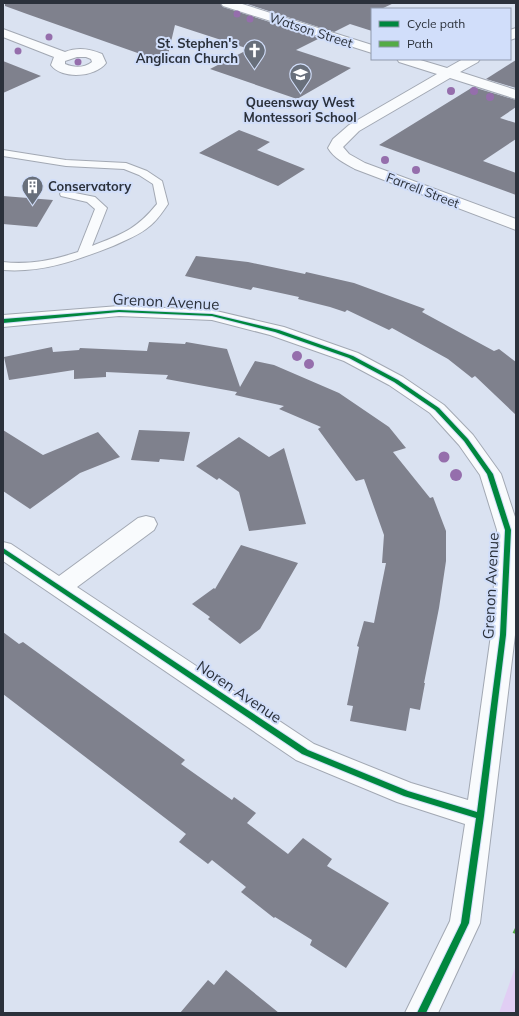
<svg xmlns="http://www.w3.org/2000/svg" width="519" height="1016" font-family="Mulish,sans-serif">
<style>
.green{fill:#e1cef4}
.building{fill:#7f818d}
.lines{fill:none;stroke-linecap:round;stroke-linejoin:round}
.service-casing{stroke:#a2a8b3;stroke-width:2}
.minor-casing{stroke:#a2a8b3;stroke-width:2}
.service{fill:#f9fbfd;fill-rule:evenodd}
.minor{fill:#f9fbfd;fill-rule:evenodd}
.quiet{stroke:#54ab46;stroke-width:6;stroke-dasharray:13 6;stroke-linecap:butt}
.cycleway-casing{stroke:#d1defa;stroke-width:2}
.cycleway{fill:#00873e;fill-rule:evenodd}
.tree{fill:#956eac}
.labels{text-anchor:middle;stroke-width:4;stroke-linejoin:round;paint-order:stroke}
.far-street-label{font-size:13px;fill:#2b313b;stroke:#d1defa}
.far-poi-label{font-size:13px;font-weight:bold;fill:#2b313b;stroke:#d1defa;text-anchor:end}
.street-label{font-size:15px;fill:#2b313b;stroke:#d1defa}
</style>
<rect width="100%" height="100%" fill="#dae2f1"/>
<!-- green -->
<polygon class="green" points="516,965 516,1013 499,1013"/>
<!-- building -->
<g class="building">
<polygon points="5,3 220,3 223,7 320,38 296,50 351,68 297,99 210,69 249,49 175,25 166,63 27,14 5,6"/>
<polygon points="244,3 394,3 381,9 372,9 372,31 350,24 334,32"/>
<polygon points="516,60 516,88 486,79"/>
<polygon points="3,61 41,76 3,93"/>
<polygon points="473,87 516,100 516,107 500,118 516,123 516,139 483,161 516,173 516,195 379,145"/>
<polygon points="239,130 270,142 257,150 305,169 278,186 199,153"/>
<polygon points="3,196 53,200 37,227 3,224"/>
<polygon points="196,256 248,262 305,274 306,272 354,283 425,309 422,312 494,351 499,349 516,362 516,415 475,376 472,378 448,359 392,328 389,330 347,310 345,312 330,307 298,299 299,297 253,287 251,290 185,276"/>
<polygon points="149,342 185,344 186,342 227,349 240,387 255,361 274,365 339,393 389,427 406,448 393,452 430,498 433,497 446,531 446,561 439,608 424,683 425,683 420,710 410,708 406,731 350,721 353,706 347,705 359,647 357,646 364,621 374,623 386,563 382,563 384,535 364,479 356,481 318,429 321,427 279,409 284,406 235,395 237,392 166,379 168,375 106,372 106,377 74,379 74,370 9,380 4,357 52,347 53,352 79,350 80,348 147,351"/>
<polygon points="3,430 43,455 98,432 120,457 80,473 30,509 3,491"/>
<polygon points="139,430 190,432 184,461 160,459 159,462 131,460"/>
<polygon points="239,437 269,457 284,448 306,524 249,531 239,492 219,478 217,480 196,466"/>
<polygon points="241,545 298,563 260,629 240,644 208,619 210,617 192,604 214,588 215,589"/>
<polygon points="3,632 19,644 23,642 185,760 181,764 232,800 234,797 256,813 247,823 288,854 303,838 332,859 327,866 389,903 346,968 310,945 312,940 275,917 274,918 241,892 246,887 212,860 208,864 179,842 186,834 3,694"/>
<polygon points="226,970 279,1013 180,1013 208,980 214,985"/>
</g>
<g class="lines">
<defs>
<path id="service" d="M3,150L66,160L126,163L147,171L162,181L168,204C163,211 158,219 151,225C140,235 126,240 113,246C77,260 43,273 3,270V262C30,265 53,260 78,252L95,209L87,202L61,196L60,194L61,192L65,191L95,197L107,208L92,246C122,234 136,230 157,204L153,184L139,175L124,169L66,166L3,156Z"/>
<g id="minor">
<polygon points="221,3 239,3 372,45 372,53 223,6"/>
<polygon points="516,28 516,38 510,40 510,30"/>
<path d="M3,29L65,52C78,47 89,49 102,54L106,63C96,77 62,80 51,65L54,57L3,37ZM77,57H86L91,59L92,62C84,68 74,68 65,64V61Z"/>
<path d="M397,59H417L447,68L463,59H480L478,62L460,72L516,90V99L450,78L359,131L343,147L349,154L365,163L516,219V230L355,169C344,163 334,158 328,148L333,139L349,125L437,74L399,62Z"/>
<polygon points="119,306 212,310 284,327 358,353 403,377 444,405 473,435 501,474 516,520 515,635 480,923 438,1013 405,1013 450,921 465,824 397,802 296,760 3,561 3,542 11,544 59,576 138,518 146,516 154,518 157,524 154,530 77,587 314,744 411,783 468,800 491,635 497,530 480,475 459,445 430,413 389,385 344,361 270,335 212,320 119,316 3,327 3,315"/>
</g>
</defs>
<!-- service casing -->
<use href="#service" class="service-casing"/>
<!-- minor casing -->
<use href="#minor" class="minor-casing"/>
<!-- service -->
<use href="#service" class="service"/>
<!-- minor -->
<use href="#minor" class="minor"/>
<!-- quiet -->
<polyline class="quiet" points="514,930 516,931"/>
<defs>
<polygon id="cycleway" points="119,310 212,314 279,330 353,356 398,380 439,408 468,439 493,474 511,530 506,635 484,816 469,923 426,1013 417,1013 461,923 476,818 404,796 302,754 3,553 3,548 308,750 408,791 477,812 500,635 505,530 487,474 464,441 435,410 394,382 349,358 275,332 212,316 119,312 3,323 3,319"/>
</defs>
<!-- cycleway casing -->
<use href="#cycleway" class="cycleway-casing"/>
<!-- cycleway -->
<use href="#cycleway" class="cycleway"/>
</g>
<!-- trees -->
<g class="tree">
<circle cx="237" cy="14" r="3.5"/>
<circle cx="250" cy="19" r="3.5"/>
<circle cx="49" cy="37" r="3.5"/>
<circle cx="18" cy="51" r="3.5"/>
<circle cx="78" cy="62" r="3.5"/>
<circle cx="451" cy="91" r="4"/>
<circle cx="474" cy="91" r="4"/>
<circle cx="490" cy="97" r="4"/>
<circle cx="385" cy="160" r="4"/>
<circle cx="416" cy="170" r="4"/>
<circle cx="297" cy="356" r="5"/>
<circle cx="309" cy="364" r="5"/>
<circle cx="444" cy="457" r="5.5"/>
<circle cx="456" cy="475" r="6"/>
</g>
<!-- icons -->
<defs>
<symbol id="church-pin" viewBox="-11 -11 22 30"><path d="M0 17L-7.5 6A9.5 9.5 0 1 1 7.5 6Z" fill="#686f7b" stroke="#d1defa"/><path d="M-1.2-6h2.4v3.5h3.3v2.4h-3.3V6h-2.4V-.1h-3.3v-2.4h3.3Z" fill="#fff"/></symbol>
<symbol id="school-pin" viewBox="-11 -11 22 30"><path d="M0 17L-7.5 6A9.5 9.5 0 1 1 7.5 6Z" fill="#686f7b" stroke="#d1defa"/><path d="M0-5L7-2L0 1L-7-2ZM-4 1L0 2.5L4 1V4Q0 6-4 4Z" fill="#fff"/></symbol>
<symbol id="building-pin" viewBox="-11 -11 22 30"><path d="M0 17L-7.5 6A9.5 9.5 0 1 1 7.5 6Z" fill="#686f7b" stroke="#d1defa"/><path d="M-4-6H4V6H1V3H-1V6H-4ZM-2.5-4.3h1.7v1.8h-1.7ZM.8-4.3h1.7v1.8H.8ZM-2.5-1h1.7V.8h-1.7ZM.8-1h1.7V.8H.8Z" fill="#fff"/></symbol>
</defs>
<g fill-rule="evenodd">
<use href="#church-pin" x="242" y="38" width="25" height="34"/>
<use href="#school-pin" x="288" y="62" width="25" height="34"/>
<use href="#building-pin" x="20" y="174" width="25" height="34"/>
</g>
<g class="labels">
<!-- far-street labels -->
<g class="far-street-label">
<text transform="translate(311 30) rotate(18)" y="5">Watson Street</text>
<text transform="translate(423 190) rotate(21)" y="5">Farrell Street</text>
</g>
<!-- far-poi labels -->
<g class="far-poi-label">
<text x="238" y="48">St. Stephen's<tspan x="238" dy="15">Anglican Church</tspan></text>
<text x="300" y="107" text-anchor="middle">Queensway West<tspan x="300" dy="15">Montessori School</tspan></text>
<text x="48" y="191" text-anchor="start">Conservatory</text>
</g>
<!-- street labels -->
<g class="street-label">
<text transform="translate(166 302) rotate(3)" y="5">Grenon Avenue</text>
<text transform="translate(491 586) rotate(-87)" y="5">Grenon Avenue</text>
<text transform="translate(239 692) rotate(34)" y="5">Noren Avenue</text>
</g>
</g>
<!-- border -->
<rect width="519" height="1016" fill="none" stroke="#2b313b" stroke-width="8"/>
<!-- legend -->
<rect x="371" y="8" width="140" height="52" fill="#d1defa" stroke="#8f99ae"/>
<rect x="379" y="21" width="20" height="6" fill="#00873e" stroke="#8f99ae"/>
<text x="407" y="28" font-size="12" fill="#2b313b">Cycle path</text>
<rect x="379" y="41" width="20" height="6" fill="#54ab46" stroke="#8f99ae"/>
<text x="407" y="48" font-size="12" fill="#2b313b">Path</text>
</svg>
